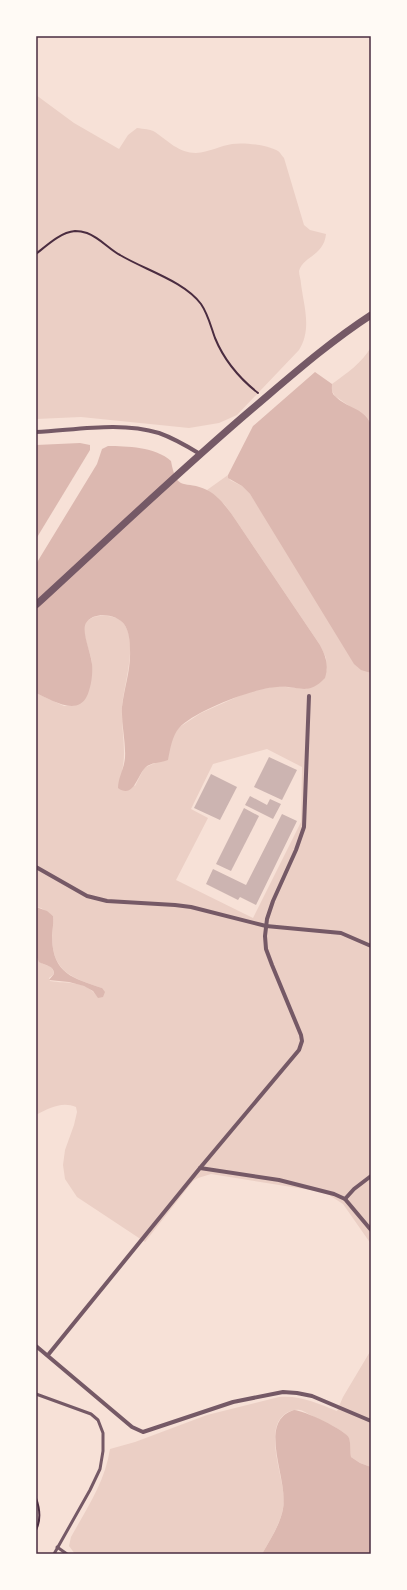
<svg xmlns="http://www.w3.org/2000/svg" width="407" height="1590" font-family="Georgia,serif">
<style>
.green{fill:#ebcfc5;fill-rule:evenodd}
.water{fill:#dcb8b0}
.building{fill:#ccb4b1}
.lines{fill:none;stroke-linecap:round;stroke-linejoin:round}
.path{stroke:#4a2c40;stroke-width:2}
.service{stroke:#755966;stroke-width:3}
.minor{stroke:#755966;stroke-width:4}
.tertiary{stroke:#755966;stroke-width:7}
.neatline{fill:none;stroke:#4a2c40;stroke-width:1.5}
</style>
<rect width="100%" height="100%" fill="#f7e1d7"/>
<!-- green -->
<g class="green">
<path d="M36,95L74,123L119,149L128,135L137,128C144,129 150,129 155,132C168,141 179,153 196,153C209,152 220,146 232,144C244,142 267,145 278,151C280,152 282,156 284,158L304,225L310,230L326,234C324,256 303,256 299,271C299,275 301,280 301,284C304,307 312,329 299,350L237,415L219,423L189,428L81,417L36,419Z"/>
<path d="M371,347V424L369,420L335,396L332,391V384C347,373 362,363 371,347Z"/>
<path d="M228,475L230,480L242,486L250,494L368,672L371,673V1244L343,1204L329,1195L317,1191L211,1174L198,1178L193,1181L145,1242L77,1197L65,1179L63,1165L65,1150L74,1125L77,1112L76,1107C62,1101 49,1108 36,1115V955C39,964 44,964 52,967L54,974L49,978L50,981C67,984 85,980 97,996L102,988C73,978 53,973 52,938C52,930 54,924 53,916L41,908L36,907V693L64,706L77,705C80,696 92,671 92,663C91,653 81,633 85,624C88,619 94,616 100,616C150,612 123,682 122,708C121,730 127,750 122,771L135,786L144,768L155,763L178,728L201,713L248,692L276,686L306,689L327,670L326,658L320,645L235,519L225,505L207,490ZM267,749L302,767L301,822L253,918L176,880L208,818L191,809L213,764Z"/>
<path d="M371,1350V1467L360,1463L351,1457C350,1451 351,1444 349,1439C347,1431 324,1422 316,1418C311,1416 305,1411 300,1410C295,1409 289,1411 285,1414C263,1430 284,1477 284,1501C283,1520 271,1538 262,1554H75L69,1546L71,1537C87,1508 105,1482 110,1449L135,1442L207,1415L279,1397C300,1395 317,1403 337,1411L343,1397Z"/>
</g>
<!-- water -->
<g class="water">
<path d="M315,372L332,384C332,388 331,393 335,396C346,408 363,407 371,424V673L361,670L354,664L250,494L242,486L228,478V475L253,426Z"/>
<polygon points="80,443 90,445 90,450 36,539 36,445"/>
<path d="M108,446C126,446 156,447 171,461C177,494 185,479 207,490C219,496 228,509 235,519L320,645C326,657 329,665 325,678C307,697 299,685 277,687C254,688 194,711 179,728C172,736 170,750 168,760C161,763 152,762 146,767C138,773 134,800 118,788C118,778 124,769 125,758C126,741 121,724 122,707C124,688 131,670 130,650C130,641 129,631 124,624C117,614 93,611 86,623C81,631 91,653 92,664C93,674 91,687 87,696C77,717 50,699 36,693V564L97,464L102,449Z"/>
<path d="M36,907L47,911L53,916C54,924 52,930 52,938C53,974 73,978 102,988L105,992L103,997L98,998L93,991L84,986L69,982L49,980L54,974C54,965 46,966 39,962L36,955Z"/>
<path d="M294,1410C303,1410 346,1430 349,1438C351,1444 350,1451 351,1457L360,1463L371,1467V1554H262C270,1540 280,1525 283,1509C289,1479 256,1422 294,1410Z"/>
</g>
<!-- building -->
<g class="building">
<polygon points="269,757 297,770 282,800 254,787"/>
<polygon points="211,774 237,787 220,820 194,808"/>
<polygon points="250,796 267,805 270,799 281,804 273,819 245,805"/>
<polygon points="244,808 259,816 231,871 216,864"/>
<polygon points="282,814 297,821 256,905 240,897 238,900 206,884 213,869 246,885"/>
</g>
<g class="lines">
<!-- path -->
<g class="path">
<path d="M36,254C47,245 61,232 75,231C79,231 84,232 87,233C100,238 109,249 120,255C145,270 184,281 201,304C208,314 211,327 215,338C224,360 239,378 258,393"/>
<path d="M36,1498C40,1509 41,1520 36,1530"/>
<polyline points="36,1553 36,1554"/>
</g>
<!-- service -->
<g class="service">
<polyline points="36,1394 91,1414 98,1420 103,1433 103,1451 100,1469 90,1490 54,1554"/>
<polyline points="57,1547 67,1554"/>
</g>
<!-- minor -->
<g class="minor">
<path d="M36,432C76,430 120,421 159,433C173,438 187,446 200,454"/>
<polyline points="36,867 87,896 107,901 175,905 191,907 266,926 341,933 371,946"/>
<polyline points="200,1168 279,1180 334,1194 345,1199 371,1230"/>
<polyline points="345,1199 354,1189 371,1176"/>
<polyline points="36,1346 132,1427 143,1432 233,1402 283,1392 297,1393 312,1396 371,1421"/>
<polyline points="48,1355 200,1168 299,1050 302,1041 301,1035 272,965 266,949 265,936 267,919 273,901 296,850 304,827 309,696"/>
</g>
<!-- tertiary -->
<path class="tertiary" d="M36,605C108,539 178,472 252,409C291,376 328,343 371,315"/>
</g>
<!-- border -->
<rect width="407" height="1590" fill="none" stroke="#fffaf5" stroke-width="74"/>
<rect x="37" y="37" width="333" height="1516" class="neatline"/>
</svg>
